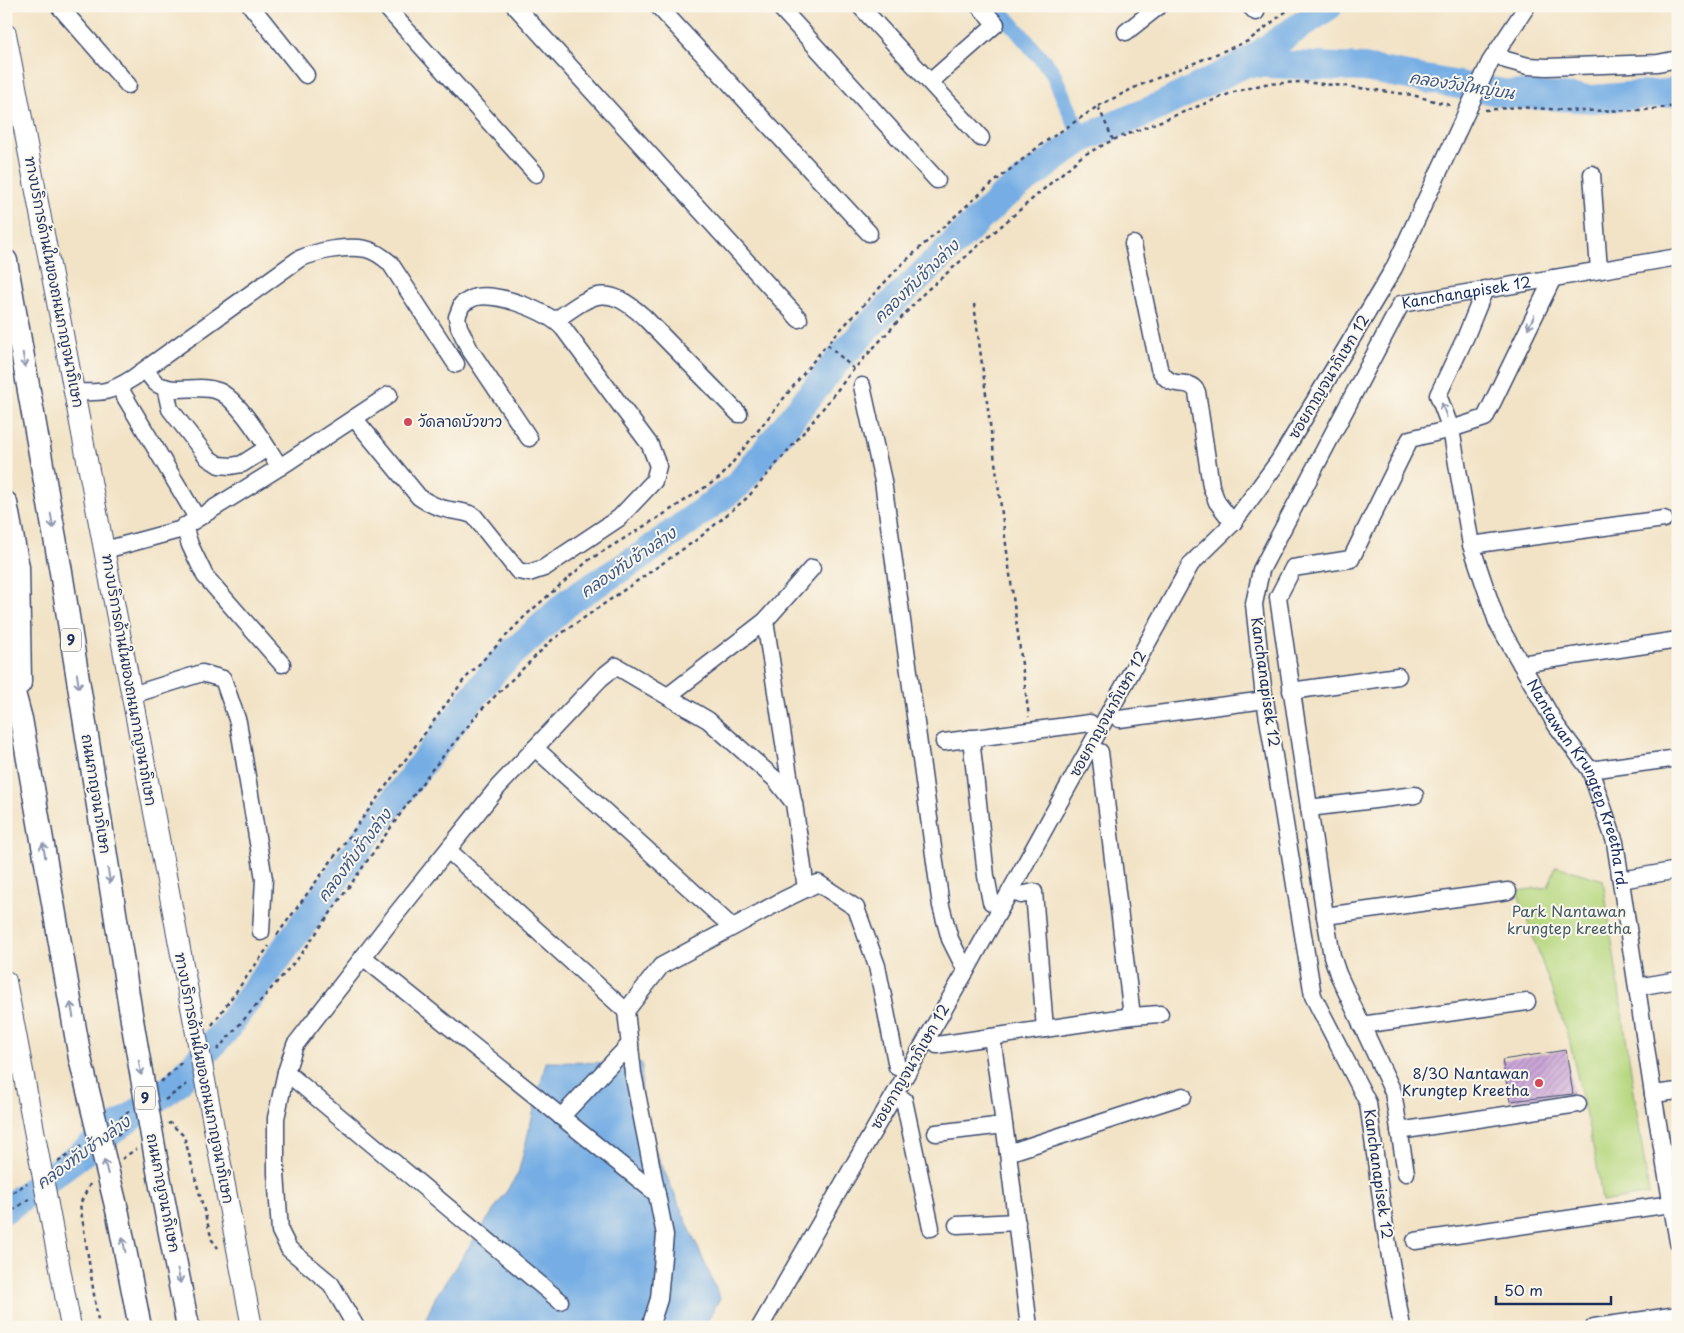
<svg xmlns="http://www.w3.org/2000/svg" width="1684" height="1333" font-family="'Playpen Sans','Playpen Sans Thai',sans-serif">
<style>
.park{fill:#b7d880;stroke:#69846f}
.water{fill:#74ade4;stroke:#486ea1}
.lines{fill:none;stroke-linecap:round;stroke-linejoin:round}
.canal{stroke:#74ade4;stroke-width:16}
.river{stroke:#74ade4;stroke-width:28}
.building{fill:url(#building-hatch)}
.minor-casing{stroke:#3b4a6e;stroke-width:19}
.major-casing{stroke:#3b4a6e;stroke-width:22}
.highway-casing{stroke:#3b4a6e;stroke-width:25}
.path{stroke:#3b4a6e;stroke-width:2.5;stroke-dasharray:4 4;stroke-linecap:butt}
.minor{stroke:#fff;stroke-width:16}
.major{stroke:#fff;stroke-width:20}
.highway{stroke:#fff;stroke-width:22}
.highway-bridge-casing{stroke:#3b4a6e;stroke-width:25;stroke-linecap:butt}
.highway-bridge{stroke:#fff;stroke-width:22}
.oneway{stroke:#8d97ae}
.poi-dot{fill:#d1495b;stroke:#fbf7ec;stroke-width:2}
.labels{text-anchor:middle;stroke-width:4;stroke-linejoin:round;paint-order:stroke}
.shield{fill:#fbf7ec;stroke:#5e6b89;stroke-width:1}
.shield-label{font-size:14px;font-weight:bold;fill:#1b2f5e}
.street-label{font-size:15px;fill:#1b2f5e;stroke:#fbf7ec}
.poi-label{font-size:15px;fill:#1b2f5e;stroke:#fbf7ec;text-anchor:start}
.park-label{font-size:15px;fill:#425966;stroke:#fbf7ec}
.water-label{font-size:16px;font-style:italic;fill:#365586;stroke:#fbf7ec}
</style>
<defs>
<pattern id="building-hatch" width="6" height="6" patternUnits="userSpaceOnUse" patternTransform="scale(1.25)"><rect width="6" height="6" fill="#cca7d8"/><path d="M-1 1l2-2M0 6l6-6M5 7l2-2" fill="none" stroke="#a588b2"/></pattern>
</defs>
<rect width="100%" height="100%" fill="#fbf7ec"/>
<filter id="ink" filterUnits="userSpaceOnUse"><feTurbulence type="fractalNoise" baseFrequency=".02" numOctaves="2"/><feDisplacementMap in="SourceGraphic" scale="10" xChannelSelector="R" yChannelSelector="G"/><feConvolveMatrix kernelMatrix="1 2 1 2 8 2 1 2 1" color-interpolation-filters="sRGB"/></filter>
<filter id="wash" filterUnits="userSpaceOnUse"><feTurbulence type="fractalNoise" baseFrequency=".0096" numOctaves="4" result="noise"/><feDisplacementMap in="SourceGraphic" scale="20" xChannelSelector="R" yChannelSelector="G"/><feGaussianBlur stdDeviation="1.12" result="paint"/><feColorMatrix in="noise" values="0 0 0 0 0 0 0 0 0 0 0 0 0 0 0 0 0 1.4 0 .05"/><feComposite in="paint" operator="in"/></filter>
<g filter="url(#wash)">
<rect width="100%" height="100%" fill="#f2e3c6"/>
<!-- park -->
<polygon class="park" points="1556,866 1603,880 1649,1194 1602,1202 1597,1165 1569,1039 1517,891 1548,887"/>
<!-- water -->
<polygon class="water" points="546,1062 642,1063 641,1118 720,1298 705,1327 422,1327 436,1296 518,1174"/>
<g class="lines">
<!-- canal -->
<polyline class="canal" points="996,6 1052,71 1082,139"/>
<!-- river -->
<g class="river">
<polyline points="1246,63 1364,68 1509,94 1592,99 1678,92"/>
<polyline points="6,1209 175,1085 224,1032 373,828 462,711 498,666 571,600 644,554 738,485 835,364 868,327 1001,198 1082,139 1160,106 1246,63 1329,6"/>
</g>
</g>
<g id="blocks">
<!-- building -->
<polygon class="building" points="1566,1050 1573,1094 1510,1101 1502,1060"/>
</g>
</g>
<g filter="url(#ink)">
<use href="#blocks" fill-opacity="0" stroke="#3b4a6e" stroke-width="1"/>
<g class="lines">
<defs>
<g id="minor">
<polyline points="59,6 128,85"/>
<polyline points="251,6 306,75"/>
<polyline points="385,6 536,174"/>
<polyline points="515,6 799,319"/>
<polyline points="658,6 869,233"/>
<polyline points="779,6 937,180"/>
<polyline points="860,6 981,138"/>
<polyline points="1250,6 1256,12"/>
<polyline points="1126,32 1159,6"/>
<polyline points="1496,53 1506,60 1528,66 1547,67 1658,63 1678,59"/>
<polyline points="930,82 996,24 979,6"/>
<polyline points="1592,174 1599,270"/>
<path d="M1133,244L1159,368C1172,394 1187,375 1197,392L1211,486L1217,502L1233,523"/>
<polyline points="1485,289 1466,336 1438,395 1451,429 1485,418 1553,278"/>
<path d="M556,320C594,293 606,283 644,317L739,414"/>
<path d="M145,370C149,374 153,381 157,384C175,395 199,383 218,391C239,399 267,448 280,467"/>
<polyline points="862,386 883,481 941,906 950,939 966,971"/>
<polyline points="119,387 197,518"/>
<polyline points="165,387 170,409 208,458 219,465 231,466 242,464 267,448"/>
<path d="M75,392C103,393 109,393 133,378L299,259C317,251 346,245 366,249C375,251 383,257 390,263L456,364"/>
<path d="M354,418L419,497C429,504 438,508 450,510C459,512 465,511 474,516L518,571L529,573L544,568L619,518L654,481L658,466L650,445L563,328C547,311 500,293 476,297C472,298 466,302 462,304L457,317L459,327L470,350L529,438"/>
<polyline points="184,526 190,545 205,576 282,664"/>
<polyline points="1471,545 1664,519"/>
<polyline points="105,550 179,530 280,467 389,395"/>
<polyline points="765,621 793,801"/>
<polyline points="1521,664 1678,640"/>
<polyline points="1291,691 1398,676"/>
<polyline points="132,695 202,673 223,679 238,722 264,879 261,932"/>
<polyline points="668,696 765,621 812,568"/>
<polyline points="1119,719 1265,700"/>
<polyline points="971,738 986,876 991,902"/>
<polyline points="944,742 1090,723"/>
<polyline points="535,748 732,927"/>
<polyline points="1100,752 1132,1016"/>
<polyline points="1590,770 1678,758"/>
<polyline points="1309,808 1415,795"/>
<polyline points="448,850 626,1011"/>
<polyline points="1621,880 1678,870"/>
<polyline points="1021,895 1034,892 1045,1029"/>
<polyline points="1325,916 1508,891"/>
<polyline points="363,957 657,1194"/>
<polyline points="1637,987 1678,980"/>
<polyline points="1361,1025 1527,1002"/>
<polyline points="992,1037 1008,1153 1029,1327"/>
<polyline points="937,1045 1132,1016 1160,1014"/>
<polyline points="286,1072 560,1301"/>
<polyline points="1653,1094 1678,1091"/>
<polyline points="904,1100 931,1228"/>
<polyline points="561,1117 630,1044"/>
<polyline points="1399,1131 1578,1104"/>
<polyline points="936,1133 1004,1125"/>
<polyline points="1008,1153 1183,1096"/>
<path id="s1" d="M1406,1173L1393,1092L1338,974L1332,956L1325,916L1278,597L1293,568L1351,559L1410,439L1451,429L1471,545L1497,622L1556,725L1590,770L1615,842L1653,1094L1678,1242"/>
<polyline points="957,1225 1017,1222"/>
<polyline points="1415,1241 1678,1203"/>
<polyline points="356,1327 331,1284 289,1249 280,1231 276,1173 276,1118 286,1072 295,1045 397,913 498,787 601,678 616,666 708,720 775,779 794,803 806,889"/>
<polyline points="650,1327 659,1299 665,1235 633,1073 626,1011 661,966 783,900 818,883 856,908 877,966 897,1067"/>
<polyline points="760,1327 966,971 1191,564 1233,523 1278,462 1394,268 1490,62 1527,6"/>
<path id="s2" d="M1402,1327L1385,1227L1368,1103L1313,996L1263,688L1254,604L1261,570L1401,304L1678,257"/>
<polyline points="1594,1327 1678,1315"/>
</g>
<g id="major">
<path d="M6,34C89,464 168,896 252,1327"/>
<polyline points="6,981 71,1327"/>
</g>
<g id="highway">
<polyline points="6,261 61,572 132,1020"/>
<polyline points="6,503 18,567 20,683"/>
<polyline points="6,663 21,719 80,1058"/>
<polyline points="159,1176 188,1327"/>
<polyline points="118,1214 140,1327"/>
</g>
</defs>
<!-- minor casing -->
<use href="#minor" class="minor-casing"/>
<!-- major casing -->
<use href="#major" class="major-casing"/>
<!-- highway casing -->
<use href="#highway" class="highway-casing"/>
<!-- path -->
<g class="path">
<polyline points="1098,106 1138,86 1248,41 1293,6"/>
<polyline points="1485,110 1518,107 1580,111 1644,110 1678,106"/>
<polyline points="974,304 1029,717"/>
<polyline points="854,369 827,344 901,265 983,191 1042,144 1098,106 1113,140"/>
<polyline points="277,935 463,681 526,615 589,560 664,514 721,477 827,344"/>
<polyline points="212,1025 269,946"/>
<polyline points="217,1050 300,956 430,772 483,708 552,640 699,538 748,497 809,426 854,369 925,292 1082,156 1113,140 1234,92 1265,84 1301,82 1345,86 1412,95 1453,106"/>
<polyline points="161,1082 182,1062"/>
<polyline points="165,1100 187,1084"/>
<polyline points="114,1124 129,1111"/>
<polyline points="168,1124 170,1123 184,1136 212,1240 218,1248"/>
<polyline points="117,1135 130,1125"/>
<polyline points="122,1159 136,1149"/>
<polyline points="58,1162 83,1145"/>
<polyline points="60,1176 86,1158"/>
<polyline points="90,1184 80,1204 99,1327"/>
<polyline points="6,1197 27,1183"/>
<polyline points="6,1215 29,1199"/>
</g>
<!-- minor -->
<use href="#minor" class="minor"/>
<!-- major -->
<use href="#major" class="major"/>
<!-- highway -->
<use href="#highway" class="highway"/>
<defs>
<g id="highway-bridge">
<polyline points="132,1020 159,1176"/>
<polyline points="80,1058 118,1214"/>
</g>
</defs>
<!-- highway-bridge casing -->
<use href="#highway-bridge" class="highway-bridge-casing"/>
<!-- highway-bridge -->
<use href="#highway-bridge" class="highway-bridge"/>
</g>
<!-- one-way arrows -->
<defs><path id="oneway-shaft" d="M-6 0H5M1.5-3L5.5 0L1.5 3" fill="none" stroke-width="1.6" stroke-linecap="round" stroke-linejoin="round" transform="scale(1.25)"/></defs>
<g class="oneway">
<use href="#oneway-shaft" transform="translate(1531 322) rotate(116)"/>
<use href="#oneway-shaft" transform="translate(24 360) rotate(80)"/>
<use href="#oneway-shaft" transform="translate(1444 410) rotate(-111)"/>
<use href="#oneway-shaft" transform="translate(52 521) rotate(80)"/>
<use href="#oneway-shaft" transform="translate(78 681) rotate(81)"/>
<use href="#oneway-shaft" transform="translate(44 850) rotate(-100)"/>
<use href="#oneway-shaft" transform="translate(109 876) rotate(81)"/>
<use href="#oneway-shaft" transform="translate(72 1010) rotate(-100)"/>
<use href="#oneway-shaft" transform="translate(140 1068) rotate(80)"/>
<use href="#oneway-shaft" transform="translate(106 1167) rotate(-104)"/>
<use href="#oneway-shaft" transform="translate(124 1245) rotate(-101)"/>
<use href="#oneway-shaft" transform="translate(179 1276) rotate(79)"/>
</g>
</g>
<!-- markers -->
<g class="poi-dot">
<circle cx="408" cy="422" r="5"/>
<circle cx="1539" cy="1083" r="5"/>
</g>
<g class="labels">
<!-- shield labels -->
<g class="shield">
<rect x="61" y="628.5" width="20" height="23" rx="4"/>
<rect x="135" y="1086.5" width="20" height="23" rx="4"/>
</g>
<g class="shield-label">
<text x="71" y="645">9</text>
<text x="145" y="1103">9</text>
</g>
<!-- street labels -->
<g class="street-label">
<text transform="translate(54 282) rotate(79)" y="5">ทางบริการด้านในของถนนกาญจนาภิเษก</text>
<text dy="5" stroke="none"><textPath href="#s2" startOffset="1145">Kanchanapisek 12</textPath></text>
<text transform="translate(1329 377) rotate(-59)" y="5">ซอยกาญจนาภิเษก 12</text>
<text transform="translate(129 680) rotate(80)" y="5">ทางบริการด้านในของถนนกาญจนาภิเษก</text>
<text transform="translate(1265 682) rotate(82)" y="5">Kanchanapisek 12</text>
<text transform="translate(1108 714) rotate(-61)" y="5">ซอยกาญจนาภิเษก 12</text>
<text dy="5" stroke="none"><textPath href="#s1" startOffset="1244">Nantawan Krungtep Kreetha rd.</textPath></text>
<text transform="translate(96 794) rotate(81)" y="5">ถนนกาญจนาภิเษก</text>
<text transform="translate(910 1067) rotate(-60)" y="5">ซอยกาญจนาภิเษก 12</text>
<text transform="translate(204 1078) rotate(79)" y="5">ทางบริการด้านในของถนนกาญจนาภิเษก</text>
<text transform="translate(1378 1174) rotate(82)" y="5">Kanchanapisek 12</text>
<text transform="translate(163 1193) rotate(79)" y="5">ถนนกาญจนาภิเษก</text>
</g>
<!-- poi labels -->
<g class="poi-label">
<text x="418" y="427">วัดลาดบัวขาว</text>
<text x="1529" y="1079" text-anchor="end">8/30 Nantawan<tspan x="1529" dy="17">Krungtep Kreetha</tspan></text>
</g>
<!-- park labels -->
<g class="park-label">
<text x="1569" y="917">Park Nantawan<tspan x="1569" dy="17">krungtep kreetha</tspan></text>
</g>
<!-- water labels -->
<g class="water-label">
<text transform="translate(1462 85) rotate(9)" y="6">คลองวังใหญ่บน</text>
<text transform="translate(916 281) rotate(-44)" y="6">คลองทับช้างล่าง</text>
<text transform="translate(628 562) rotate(-34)" y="6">คลองทับช้างล่าง</text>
<text transform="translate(354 855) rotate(-53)" y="6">คลองทับช้างล่าง</text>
<text transform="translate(83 1152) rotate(-36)" y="6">คลองทับช้างล่าง</text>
</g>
</g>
<!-- margin -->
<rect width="1684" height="1333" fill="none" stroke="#fbf7ec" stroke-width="25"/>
<!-- scale -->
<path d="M1496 1296v8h115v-8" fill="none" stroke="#1b2f5e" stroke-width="2.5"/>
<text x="1504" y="1296" font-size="15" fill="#1b2f5e" stroke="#fbf7ec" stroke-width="4" paint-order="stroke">50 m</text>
</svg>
